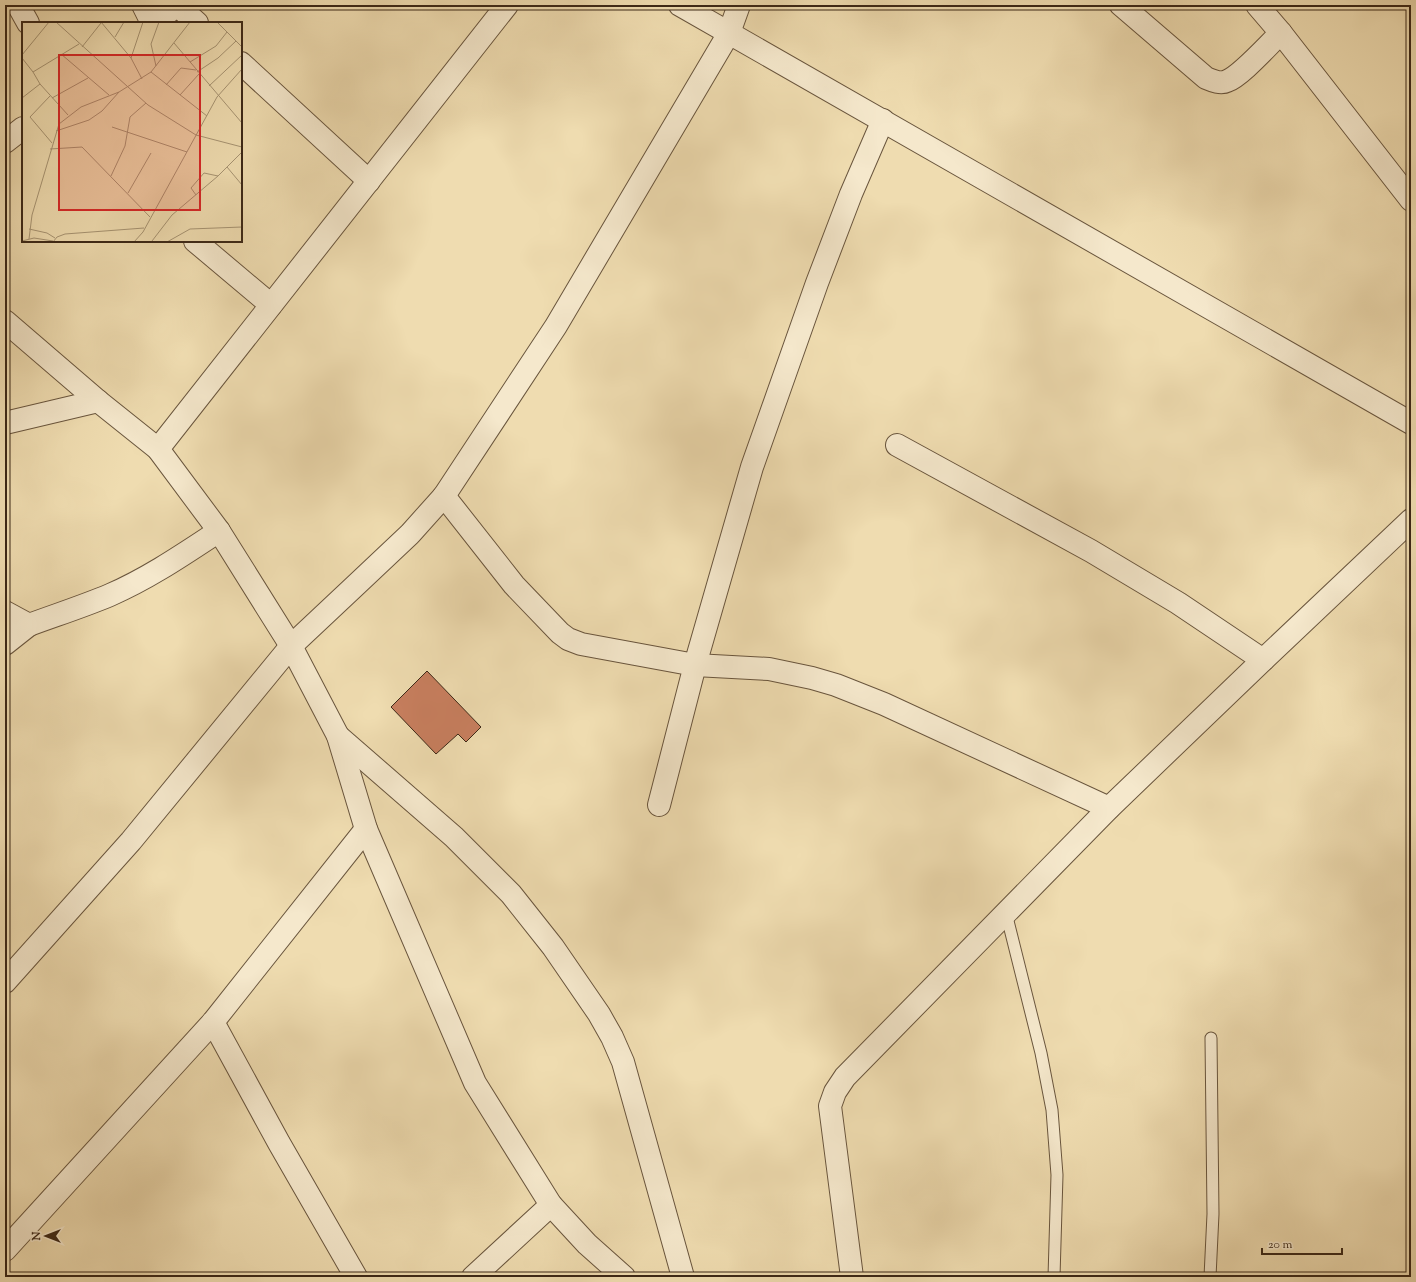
<svg xmlns="http://www.w3.org/2000/svg" width="1416" height="1282" font-family="'Sorts Mill Goudy',serif">
<style>
.building{fill:#c87f5f;stroke:#3c2817}
.lines{fill:none;stroke-linecap:round;stroke-linejoin:round}
.service-casing{stroke:#69553d;stroke-width:13}
.minor-casing{stroke:#69553d;stroke-width:24}
.service{stroke:#f5e8cc;stroke-width:11}
.minor{stroke:#f5e8cc;stroke-width:22}
.inset-road{fill:none;stroke:#a79473;stroke-width:1}
.view{fill:#d62828;fill-opacity:0.15;stroke:#d62828;stroke-width:2}
.inset-edge{fill:none;stroke:#3c2817;stroke-width:2}
</style>
<rect width="100%" height="100%" fill="#efdcb0"/>
<filter id="stains"><feTurbulence type="fractalNoise" baseFrequency=".005" numOctaves="4"/><feColorMatrix values="0 0 0 0 .2 0 0 0 0 .09 0 0 0 0 .02 0 0 0 .5 -.17"/></filter>
<radialGradient id="worn" r=".72"><stop offset=".6" stop-color="#630" stop-opacity="0"/><stop offset="1" stop-color="#630" stop-opacity=".3"/></radialGradient>
<!-- building -->
<polygon class="building" points="427,671 481,727 466,742 458,734 436,754 391,707"/>
<g class="lines">
<defs>
<g id="service">
<polyline points="1006,913 1041,1053 1052,1110 1057,1175 1054,1277"/>
<polyline points="1210,1277 1213,1214 1211,1038"/>
</g>
<g id="minor">
<polyline points="18,5 28,23"/>
<polyline points="143,5 152,23"/>
<polyline points="177,5 197,23"/>
<polyline points="680,5 1411,423"/>
<path d="M1121,5L1206,78C1213,81 1221,84 1227,81C1241,76 1269,44 1281,33"/>
<polyline points="1257,5 1281,33 1411,200"/>
<polyline points="155,23 177,5"/>
<polyline points="241,63 369,181"/>
<polyline points="5,142 23,128"/>
<polyline points="195,241 271,305"/>
<polyline points="5,321 98,401 158,449 219,531 291,646 338,736 366,829 475,1083 551,1205 587,1244 624,1277"/>
<polyline points="5,423 98,401"/>
<polyline points="897,445 1091,551 1178,603 1263,660"/>
<polyline points="158,449 507,5"/>
<polyline points="444,496 514,585 560,633 568,639 581,644 695,665 769,669 812,678 836,685 884,704 1109,808"/>
<path d="M5,612L29,625C56,615 84,606 110,595C149,578 184,554 219,531"/>
<polyline points="5,644 29,625"/>
<polyline points="338,736 454,837 511,894 553,947 599,1014 612,1037 623,1062 683,1277"/>
<polyline points="659,805 695,665 752,467 817,283 851,194 883,120"/>
<polyline points="5,982 131,841 291,646 357,584 410,534 444,496 556,326 729,33 739,5"/>
<polyline points="213,1022 279,1143 356,1277"/>
<polyline points="5,1250 213,1022 366,829"/>
<polyline points="473,1277 551,1205"/>
<polyline points="852,1277 830,1106 835,1092 845,1077 1109,808 1263,660 1411,520"/>
</g>
</defs>
<!-- service casing -->
<use href="#service" class="service-casing"/>
<!-- minor casing -->
<use href="#minor" class="minor-casing"/>
<!-- service -->
<use href="#service" class="service"/>
<!-- minor -->
<use href="#minor" class="minor"/>
</g>
<!-- overview -->
<g transform="translate(22 22)">
<rect width="220" height="220" fill="#efdcb0"/>
<path class="inset-road" d="M34,0L126,83L174,113L220,125M79,0L109,36M195,0L220,25M93,15L102,0M152,21L220,101M60,25L79,1M39,32L87,73M0,33L27,0M0,36L11,50M168,40L194,24L205,10M134,44L129,22L137,0M129,50L185,94M175,50L196,36L214,19M120,57L109,36L121,0M144,63L159,46L174,48M187,64L220,33M158,73L177,52M28,74L8,95L30,121M0,76L18,62M30,76L66,56M46,93L18,62L11,50L57,22M90,105L165,130M34,109L67,98L80,89L97,70M28,127L60,125L128,195M205,145L220,163M89,154L103,124L108,95L124,81M106,171L129,131M174,173L169,166L182,151L196,154M7,207L25,211L33,216M7,217L10,193L37,102L59,85L97,70L129,50L168,0M0,219L12,216L31,219M130,219L150,193L196,154L220,130M31,220L35,215L43,212L122,206M112,220L121,210L195,75L220,47M145,220L168,207L220,205"/>
<path class="view" d="M37,33H178V188H37Z"/>
<rect width="220" height="220" class="inset-edge"/>
</g>
<!-- margin -->
<rect width="1416" height="1282" fill="none" stroke="#efdcb0" stroke-width="20"/>
<rect x="6" y="6" width="1404" height="1270" fill="none" stroke="#3c2817" stroke-width="2"/>
<rect x="10" y="10" width="1396" height="1262" fill="none" stroke="#3c2817"/>
<!-- north arrow -->
<g transform="translate(46 1236) rotate(270)" stroke="#f5e8cc" stroke-width="3" paint-order="stroke">
<path d="M0-3L7 15L0 10L-7 15Z" fill="#3c2817"/>
<text y="-6" font-size="11" font-weight="bold" text-anchor="middle" fill="#3c2817">N</text>
</g>
<!-- scale -->
<path d="M1262 1248v6h80v-6" fill="none" stroke="#3c2817" stroke-width="2"/>
<text x="1268" y="1248" font-size="12" fill="#3c2817" stroke="#f5e8cc" stroke-width="3" paint-order="stroke">20 m</text>
<rect width="100%" height="100%" filter="url(#stains)"/>
<rect width="100%" height="100%" fill="url(#worn)"/>
</svg>
